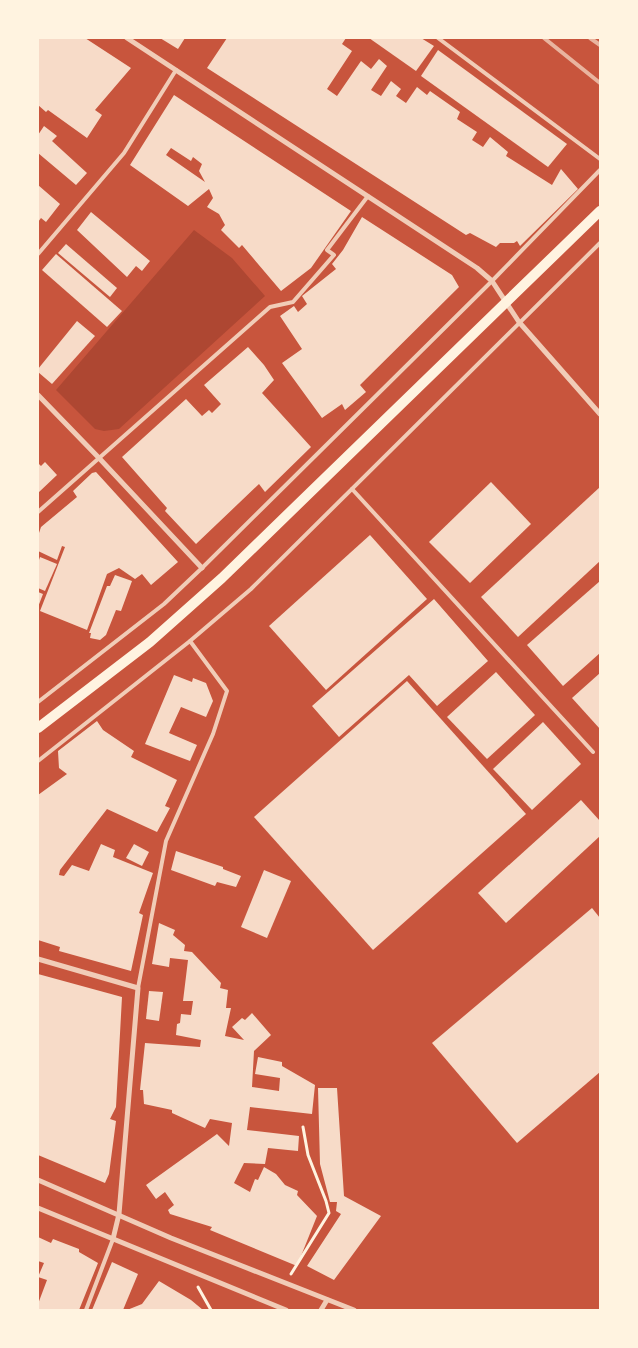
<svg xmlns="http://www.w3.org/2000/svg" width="638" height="1348" font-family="'DM Sans',sans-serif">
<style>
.green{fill:#ae4732}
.building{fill:#f7dbc8;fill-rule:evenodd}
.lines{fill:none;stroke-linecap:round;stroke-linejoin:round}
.path{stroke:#fff3e0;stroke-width:3}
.service{stroke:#f1ccb7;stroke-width:4}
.minor{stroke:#f1ccb7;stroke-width:5}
.secondary{stroke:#fff3e0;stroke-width:10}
.rail{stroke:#e9b49f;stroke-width:4}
</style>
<rect width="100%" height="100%" fill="#c8553d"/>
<!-- green -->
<polygon class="green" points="194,230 232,258 265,296 119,429 104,431 95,429 56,390"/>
<!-- building -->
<g class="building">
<polygon points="38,38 85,38 131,68 95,110 102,115 87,138 48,110 46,112 38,105"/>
<polygon points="160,38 185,38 178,49"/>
<polygon points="227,38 346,38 342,44 352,51 327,89 337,96 361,61 371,69 379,59 387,66 371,90 381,96 391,81 401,89 396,96 406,103 417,87 427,95 430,91 460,112 457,119 477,132 472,140 483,147 490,137 508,152 506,156 552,185 561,169 578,189 520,246 517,241 514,243 500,243 496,247 470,233 466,235 207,68"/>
<polygon points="369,38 421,38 434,46 416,71"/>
<polygon points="438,50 567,144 548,167 421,76"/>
<path d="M174,95L351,211L311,268L281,291L242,245L239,248L221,230L225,225L219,214L207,207L213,198L209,189L188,206L130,165ZM171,148L191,161L193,157L202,164L199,171L205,182L166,155Z"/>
<polygon points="44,126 57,136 52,141 87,173 76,185 38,153 38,135"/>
<polygon points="38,185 60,204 46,222 41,218 38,222"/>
<polygon points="91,212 150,261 142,271 136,266 127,277 77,230"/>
<polygon points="362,217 452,275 459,287 360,385 366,392 345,410 342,404 322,418 282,363 302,349 280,316 294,306 298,312 307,304 302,296 336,269 332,264 343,250"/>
<polygon points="66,244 117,288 110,297 58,253"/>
<polygon points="56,254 122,311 107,327 42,270"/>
<polygon points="77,321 95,336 52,384 38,372 38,369"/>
<polygon points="248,347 264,365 274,380 262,393 311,447 265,492 259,484 196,544 165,511 167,508 122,457 186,399 202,416 209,410 212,413 221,404 204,385"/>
<polygon points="45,462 57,475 38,493 38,463 41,466"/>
<polygon points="96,472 178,562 151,585 142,574 135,579 119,568 107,574 87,630 40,611 65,547 62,546 57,560 38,551 38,536 41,527 77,497 73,491 92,473"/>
<polygon points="491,482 531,524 470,583 429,542"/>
<polygon points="600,487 600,561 518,637 481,597"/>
<polygon points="370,535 427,599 326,690 269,626"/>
<polygon points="40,557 57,564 45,591 38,588 38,563"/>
<polygon points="115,575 132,581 121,611 116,610 106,635 100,640 90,638 91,633 89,633 107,586 110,586"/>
<polygon points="600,581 600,653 563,686 527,645"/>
<polygon points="38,592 43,594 38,607"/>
<polygon points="434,599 488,661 437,706 409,675 339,737 312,706"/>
<polygon points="496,672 535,715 487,759 447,717"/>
<polygon points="600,673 600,729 572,698"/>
<polygon points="174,675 192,682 193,678 206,683 213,701 206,717 181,707 169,733 197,745 190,761 145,744"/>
<polygon points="407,681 526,814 373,950 254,817"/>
<polygon points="97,721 103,730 134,751 131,757 177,780 165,806 170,808 157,832 107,809 60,870 59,875 64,876 72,865 89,871 101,844 115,850 113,857 153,873 139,913 143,915 131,971 59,951 60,947 38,940 38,795 67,774 59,768 58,751"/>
<polygon points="543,722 581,764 532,810 493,769"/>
<polygon points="581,800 600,821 600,836 506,923 478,893"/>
<polygon points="134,844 149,852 142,866 126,858"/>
<polygon points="176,851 223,867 223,869 241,876 236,887 217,882 215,886 171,870"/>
<polygon points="264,870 291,881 267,938 241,927"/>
<polygon points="592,908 600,918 600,1072 517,1143 432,1043"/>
<polygon points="159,923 175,930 173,935 185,945 184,951 192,952 221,983 220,988 228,990 226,1008 231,1008 225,1036 244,1040 232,1027 242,1018 245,1020 252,1013 271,1035 254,1051 252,1087 279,1091 280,1078 255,1074 258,1057 282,1062 282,1066 315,1085 312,1114 250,1107 247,1130 299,1136 298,1151 268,1148 265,1164 244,1163 234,1183 250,1192 255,1179 258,1180 264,1167 276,1174 285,1185 298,1191 297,1195 317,1216 297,1266 210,1230 212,1227 170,1214 168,1210 174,1205 165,1192 156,1199 146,1185 217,1134 229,1146 232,1123 210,1119 205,1128 172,1113 172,1110 144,1104 143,1090 140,1090 145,1043 200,1047 201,1040 176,1035 177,1024 180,1023 181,1014 191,1015 193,1001 183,1001 188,960 170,958 169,967 152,964"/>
<polygon points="38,974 122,997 116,1107 110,1119 116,1121 109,1174 105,1183 38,1155"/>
<polygon points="149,991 163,992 159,1021 146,1019"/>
<polygon points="318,1088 337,1088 344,1196 381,1216 334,1280 307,1266 341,1214 336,1211 337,1202 330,1202 320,1164"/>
<polygon points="38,1237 51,1243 53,1239 79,1249 79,1252 98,1263 79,1310 38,1310 38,1304 47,1280 38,1277 44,1263 38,1261"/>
<polygon points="112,1262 138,1274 123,1310 92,1310"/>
<polygon points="159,1281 191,1300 203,1310 127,1310 142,1304"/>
</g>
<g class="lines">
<!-- path -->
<g class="path">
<polyline points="291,1274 329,1213 326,1201 308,1155 303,1127"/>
<polyline points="198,1287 211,1310"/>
</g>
<!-- service -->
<g class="service">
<polyline points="438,38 600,159"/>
<polyline points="38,254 124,153 176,70"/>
<polyline points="352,489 593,752"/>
<polyline points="38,512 270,307 293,302 334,255 327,250 368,196"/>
<polyline points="38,702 164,604 202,568 492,281 600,170"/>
<polyline points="38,761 190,641 251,589 600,243"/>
<polyline points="138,988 166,841 213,734 227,691 190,641"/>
<polyline points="86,1310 113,1239"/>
</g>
<!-- minor -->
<g class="minor">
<polyline points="127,38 477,268 492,281 519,322 600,414"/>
<polyline points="38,395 99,458 202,568"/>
<polyline points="38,959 138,988 119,1214 113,1239"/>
<polyline points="38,1180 171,1238 354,1310"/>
<polyline points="38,1208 286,1310"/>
<polyline points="321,1310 327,1300"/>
</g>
<!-- secondary -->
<polyline class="secondary" points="38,728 150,642 222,578 600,211"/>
<!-- rail -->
<g class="rail">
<polyline points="544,38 600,83"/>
<polyline points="590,38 600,45"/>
</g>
</g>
<!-- border -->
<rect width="638" height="1348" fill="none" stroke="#fff3e0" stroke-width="78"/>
</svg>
